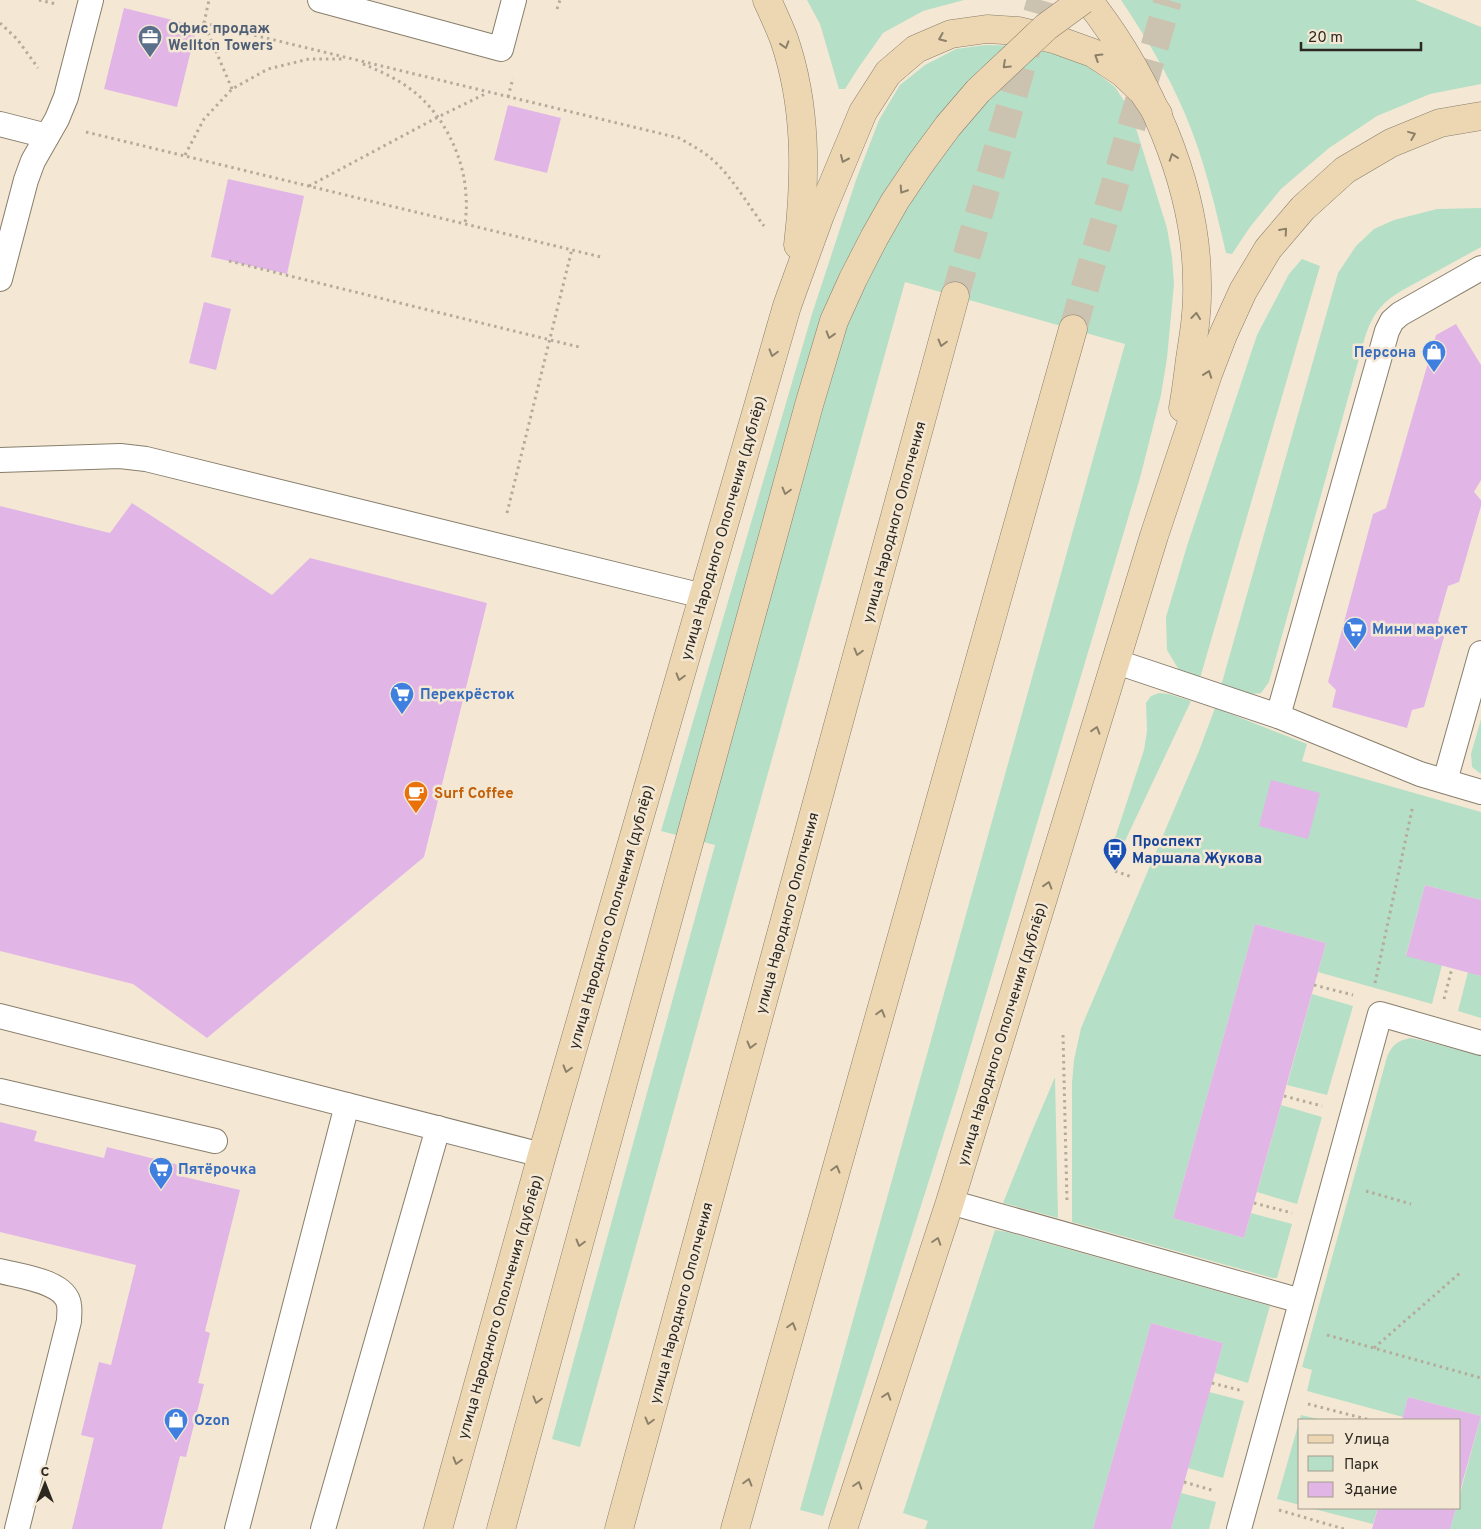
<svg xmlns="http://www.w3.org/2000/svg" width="1481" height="1529" font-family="Overpass,sans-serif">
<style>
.green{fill:#b5dfc6}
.building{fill:#e1b6e7}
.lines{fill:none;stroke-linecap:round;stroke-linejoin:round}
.secondary-tunnel{stroke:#ccc2b0;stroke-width:28;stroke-dasharray:28 14;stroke-linecap:butt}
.lane-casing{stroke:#887e6c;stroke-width:26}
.secondary-casing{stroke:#887e6c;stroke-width:29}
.path{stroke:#b5ab9b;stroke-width:3;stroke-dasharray:2.5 4;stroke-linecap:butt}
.lane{stroke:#fff;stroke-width:24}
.secondary{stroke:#edd7b2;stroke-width:28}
.secondary-bridge-casing{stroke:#887e6c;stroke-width:29;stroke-linecap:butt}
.secondary-bridge{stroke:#edd7b2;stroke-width:28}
.oneway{stroke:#8c806a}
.labels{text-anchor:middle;stroke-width:5;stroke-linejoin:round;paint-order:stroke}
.service-label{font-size:15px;font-weight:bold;fill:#4e5e75;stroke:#f4e8d4;text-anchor:start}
.shop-label{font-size:15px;font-weight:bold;fill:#366cbe;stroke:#f4e8d4;text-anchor:start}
.street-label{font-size:15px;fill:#2c2821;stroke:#f4e8d4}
.food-label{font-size:15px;font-weight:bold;fill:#c56008;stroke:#f4e8d4;text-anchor:start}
.transit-label{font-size:15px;font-weight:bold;fill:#164399;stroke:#f4e8d4;text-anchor:start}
</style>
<rect width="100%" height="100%" fill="#f4e8d4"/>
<!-- green -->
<g class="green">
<polygon points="807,0 964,0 923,11 883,33 859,67 845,89 839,89 820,24"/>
<path d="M1121,0H1415L1481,27V84L1430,94L1377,116L1329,148L1281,189L1250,227L1232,254L1226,253C1215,206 1204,158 1185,114C1168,73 1145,36 1121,0Z"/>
<polygon points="986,45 1016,46 1054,54 1089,67 1115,87 1128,107 1135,125 1167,228 1172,257 1174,284 1167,358 1161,395 1140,478 956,1095 823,1516 800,1510 1125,344 905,282 580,1447 552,1439 715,845 661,831 812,314 856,180 879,120 900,85 925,65 956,49"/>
<path d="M1481,208V247L1401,291C1380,304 1373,314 1365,337L1269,682L1261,693C1247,696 1235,690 1221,686L1338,273L1356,246L1374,229L1394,220L1437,209Z"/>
<polygon points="1302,259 1320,266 1200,678 1179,670 1167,650 1166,617 1187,546 1257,335 1289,274"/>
<polygon points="1159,693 1169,694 1191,701 1125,841 1115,838 1144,750 1147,731 1146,703 1151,696"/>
<polygon points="1215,708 1307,744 1302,761 1481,812 1481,900 1425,885 1406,955 1442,965 1432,1004 1318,972 1326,943 1255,924 1173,1218 1244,1238 1251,1213 1292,1224 1277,1278 1273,1278 1072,1222 1072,1083 1074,1060 1081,1028 1199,751"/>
<polygon points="1481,719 1481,774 1472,767 1471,754"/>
<polygon points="1468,972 1481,976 1481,1018 1458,1011"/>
<polygon points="1312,994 1353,1006 1327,1095 1287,1085"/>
<path d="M1410,1038L1421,1040L1481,1056V1529H1450L1456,1508H1460V1494L1481,1416L1408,1397L1403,1417L1307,1391L1312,1370L1302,1367L1387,1057C1392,1045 1397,1041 1410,1038Z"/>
<polygon points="1055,1077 1058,1218 1003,1203 1030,1136"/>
<polygon points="1281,1105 1322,1117 1297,1204 1257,1192"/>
<polygon points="995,1230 1007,1232 1270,1306 1248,1383 1215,1373 1223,1343 1151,1323 1093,1529 925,1529 928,1521 903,1513"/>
<polygon points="1209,1392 1244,1401 1223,1478 1188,1468"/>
<polygon points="1301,1415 1322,1420 1300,1420 1300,1505 1277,1499"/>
<polygon points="1181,1493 1216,1502 1209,1529 1171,1529"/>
<polygon points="1310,1508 1378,1508 1373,1524"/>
</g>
<!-- building -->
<g class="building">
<polygon points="124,8 197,26 177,107 104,89"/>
<polygon points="508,105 561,118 547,173 494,160"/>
<polygon points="228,179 304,196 287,274 211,257"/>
<polygon points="204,302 231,309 216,370 189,363"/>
<polygon points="1456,324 1481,365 1481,480 1474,492 1481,500 1481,506 1459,582 1448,586 1438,621 1446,630 1424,707 1412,710 1407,728 1332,707 1336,690 1328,682 1373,514 1386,508 1436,335"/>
<polygon points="132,503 272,595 310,558 487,603 424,857 207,1038 133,984 0,951 0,506 110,533"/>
<polygon points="1271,780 1320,793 1308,839 1259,826"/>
<polygon points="1425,885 1481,900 1481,976 1406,956"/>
<polygon points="1255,924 1326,943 1244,1238 1173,1218"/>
<polygon points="0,1122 37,1131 34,1141 104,1158 107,1147 179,1165 176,1175 240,1190 205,1331 210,1333 198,1383 204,1384 186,1457 180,1456 162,1529 72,1529 94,1438 81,1435 99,1362 111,1365 136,1265 0,1232"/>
<polygon points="1151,1323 1223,1343 1215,1373 1171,1529 1093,1529"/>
<polygon points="1408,1397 1481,1416 1460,1491 1460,1420 1402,1420"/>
<polygon points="1378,1508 1456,1508 1450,1529 1372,1529"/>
</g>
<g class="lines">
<!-- secondary-tunnel -->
<g class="secondary-tunnel">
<polyline points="955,296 1041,0"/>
<polyline points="1073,329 1168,0"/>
</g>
<defs>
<g id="lane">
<polyline points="320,0 501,49 514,0"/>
<polyline points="0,124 47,136"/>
<polyline points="0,279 26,180 33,161 57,119 66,97 91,0"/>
<polyline points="0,460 120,456 146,459 703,596"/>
<polyline points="1117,662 1278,716 1420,774 1481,792"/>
<polyline points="1278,716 1387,331 1392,321 1400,314 1481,268"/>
<polyline points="1445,781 1481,653"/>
<polyline points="0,1016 542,1155"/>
<polyline points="0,1091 215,1141"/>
<polyline points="950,1202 1301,1301"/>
<path d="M0,1271C19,1276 66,1281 69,1305C70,1310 69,1316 69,1321L17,1529"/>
<polyline points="237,1529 347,1105"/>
<polyline points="323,1529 438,1128"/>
<polyline points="1239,1529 1380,1014 1481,1043"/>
</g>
<g id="secondary">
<path d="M767,0C773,13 779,26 784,39C807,106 806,176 798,245"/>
<path d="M1088,0C1148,76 1197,185 1197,283C1198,309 1194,334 1190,359C1188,375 1186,392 1183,408"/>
<polyline points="438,1529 542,1155 787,306 820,215 863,112 888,73 916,49 951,34 987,29 1019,31 1057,40 1093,53 1123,73 1143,92 1158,114"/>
<polyline points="501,1529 592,1196"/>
<polyline points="619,1529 955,296"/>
<polyline points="735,1529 1073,329"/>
<polyline points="843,1529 950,1202 1154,536 1208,374 1223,335 1243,291 1268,249 1303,208 1345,170 1391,143 1440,123 1481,116"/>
</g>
</defs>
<!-- lane casing -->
<use href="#lane" class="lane-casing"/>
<!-- secondary casing -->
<use href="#secondary" class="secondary-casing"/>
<!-- path -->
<g class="path">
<polyline points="39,0 56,4"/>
<polyline points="557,9 560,0"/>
<polyline points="0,23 17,39 38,68"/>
<polyline points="204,23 209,0"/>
<path d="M363,64C380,71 398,79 413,91C444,115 465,159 466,197C467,206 466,215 465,224"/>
<path d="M232,89L204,23L679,138C691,145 703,151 713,160C732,177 748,205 764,226"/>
<polyline points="508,97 513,78"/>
<polyline points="86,132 601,257"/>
<polyline points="185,155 204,119 232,89 268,69 309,59 345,59"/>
<polyline points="309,186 438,117 487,93"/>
<polyline points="229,261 579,347"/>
<polyline points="507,513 572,249"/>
<polyline points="1115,871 1132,877"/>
<polyline points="1375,983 1413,805"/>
<polyline points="1314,985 1353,995"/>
<polyline points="1444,999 1452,968"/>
<polyline points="1063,1035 1067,1202"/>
<polyline points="1284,1096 1322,1106"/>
<polyline points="1366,1191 1411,1204"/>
<polyline points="1254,1203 1292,1213"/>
<polyline points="1327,1335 1481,1378"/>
<polyline points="1374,1348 1461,1272"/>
<polyline points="1212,1383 1243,1391"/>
<polyline points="1308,1404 1370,1420"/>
<polyline points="1184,1482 1215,1491"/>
<polyline points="1279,1510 1344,1529"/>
</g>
<!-- lane -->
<use href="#lane" class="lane"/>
<!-- secondary -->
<use href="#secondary" class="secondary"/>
<defs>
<polyline id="secondary-bridge" points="592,1196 809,405 834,321 853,279 874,238 895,201 920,164 948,126 978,91 1046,27 1083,0"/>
</defs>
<!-- secondary-bridge casing -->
<use href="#secondary-bridge" class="secondary-bridge-casing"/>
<!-- secondary-bridge -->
<use href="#secondary-bridge" class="secondary-bridge"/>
</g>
<!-- one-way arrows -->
<defs><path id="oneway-chevron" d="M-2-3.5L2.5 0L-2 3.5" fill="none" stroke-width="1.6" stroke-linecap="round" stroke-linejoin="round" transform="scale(1.25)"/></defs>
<g class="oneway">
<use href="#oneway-chevron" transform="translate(942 38) rotate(157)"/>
<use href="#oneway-chevron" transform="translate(785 45) rotate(73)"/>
<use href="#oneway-chevron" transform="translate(1098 57) rotate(-148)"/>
<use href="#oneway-chevron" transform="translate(1006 65) rotate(137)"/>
<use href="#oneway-chevron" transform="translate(1412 135) rotate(-22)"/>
<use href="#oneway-chevron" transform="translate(1173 157) rotate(-109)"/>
<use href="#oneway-chevron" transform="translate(844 159) rotate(114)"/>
<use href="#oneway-chevron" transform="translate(903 190) rotate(123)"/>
<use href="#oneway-chevron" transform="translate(1284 231) rotate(-49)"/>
<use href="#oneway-chevron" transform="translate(1196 316) rotate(-84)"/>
<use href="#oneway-chevron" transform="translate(830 335) rotate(107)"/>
<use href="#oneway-chevron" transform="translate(942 343) rotate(105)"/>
<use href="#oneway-chevron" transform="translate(773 353) rotate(106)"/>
<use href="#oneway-chevron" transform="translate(1208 374) rotate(-70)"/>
<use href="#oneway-chevron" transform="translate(786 491) rotate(105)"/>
<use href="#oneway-chevron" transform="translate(858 652) rotate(105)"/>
<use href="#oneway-chevron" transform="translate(680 677) rotate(106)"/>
<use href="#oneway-chevron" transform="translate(1096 730) rotate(-73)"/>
<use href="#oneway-chevron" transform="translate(1048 885) rotate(-73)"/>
<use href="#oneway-chevron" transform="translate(881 1013) rotate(-74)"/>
<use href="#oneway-chevron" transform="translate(751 1045) rotate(105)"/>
<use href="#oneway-chevron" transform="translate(567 1069) rotate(106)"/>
<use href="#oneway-chevron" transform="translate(836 1169) rotate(-74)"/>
<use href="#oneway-chevron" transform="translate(937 1241) rotate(-72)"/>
<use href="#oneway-chevron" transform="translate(580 1243) rotate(105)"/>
<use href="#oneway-chevron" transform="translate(792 1326) rotate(-74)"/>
<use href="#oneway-chevron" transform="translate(887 1396) rotate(-72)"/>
<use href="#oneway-chevron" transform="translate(537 1400) rotate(105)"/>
<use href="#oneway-chevron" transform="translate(649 1421) rotate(105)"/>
<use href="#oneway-chevron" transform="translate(457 1461) rotate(106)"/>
<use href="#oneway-chevron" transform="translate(748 1482) rotate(-74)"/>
<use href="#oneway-chevron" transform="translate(858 1485) rotate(-72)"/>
</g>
<!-- icons -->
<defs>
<symbol id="office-pin" viewBox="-11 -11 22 30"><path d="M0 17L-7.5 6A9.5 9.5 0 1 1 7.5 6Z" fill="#5c6f8a" stroke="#f4e8d4"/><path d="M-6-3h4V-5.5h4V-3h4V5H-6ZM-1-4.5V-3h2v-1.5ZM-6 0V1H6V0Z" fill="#fff"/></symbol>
<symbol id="shop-pin" viewBox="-11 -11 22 30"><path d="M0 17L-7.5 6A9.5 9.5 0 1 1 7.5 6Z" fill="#3f7fe0" stroke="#f4e8d4"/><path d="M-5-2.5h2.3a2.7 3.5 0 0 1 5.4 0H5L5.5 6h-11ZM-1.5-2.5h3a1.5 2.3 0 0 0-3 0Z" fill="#fff"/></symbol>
<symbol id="supermarket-pin" viewBox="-11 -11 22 30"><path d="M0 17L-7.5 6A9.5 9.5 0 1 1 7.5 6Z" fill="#3f7fe0" stroke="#f4e8d4"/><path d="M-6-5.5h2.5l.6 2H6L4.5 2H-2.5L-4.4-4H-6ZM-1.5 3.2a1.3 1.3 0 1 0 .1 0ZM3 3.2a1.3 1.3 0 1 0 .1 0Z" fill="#fff"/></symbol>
<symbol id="cafe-pin" viewBox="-11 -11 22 30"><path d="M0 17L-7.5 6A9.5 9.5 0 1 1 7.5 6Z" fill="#e8710a" stroke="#f4e8d4"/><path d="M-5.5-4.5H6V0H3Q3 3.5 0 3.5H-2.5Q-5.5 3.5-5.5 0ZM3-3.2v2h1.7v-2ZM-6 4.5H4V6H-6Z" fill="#fff"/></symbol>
<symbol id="bus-pin" viewBox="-11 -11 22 30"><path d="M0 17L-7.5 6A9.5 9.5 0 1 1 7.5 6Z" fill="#1a4fb4" stroke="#f4e8d4"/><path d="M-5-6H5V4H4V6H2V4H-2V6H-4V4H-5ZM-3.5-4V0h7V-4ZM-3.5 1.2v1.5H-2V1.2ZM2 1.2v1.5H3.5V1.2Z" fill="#fff"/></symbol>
</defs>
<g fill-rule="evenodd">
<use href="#office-pin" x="136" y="23" width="28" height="38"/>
<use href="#shop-pin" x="1420" y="338" width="28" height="38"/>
<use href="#supermarket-pin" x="1341" y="615" width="28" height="38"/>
<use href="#supermarket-pin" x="388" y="680" width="28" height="38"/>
<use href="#cafe-pin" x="402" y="779" width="28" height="38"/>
<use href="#bus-pin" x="1101" y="836" width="28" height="38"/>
<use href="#supermarket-pin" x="147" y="1155" width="28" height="38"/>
<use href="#shop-pin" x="162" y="1406" width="28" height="38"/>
</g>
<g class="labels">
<!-- service labels -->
<g class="service-label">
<text x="168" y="33">Офис продаж<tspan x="168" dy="17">Wellton Towers</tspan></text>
</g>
<!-- shop labels -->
<g class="shop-label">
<text x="1416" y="357" text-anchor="end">Персона</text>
<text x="1372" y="634">Мини маркет</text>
<text x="420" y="699">Перекрёсток</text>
<text x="178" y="1174">Пятёрочка</text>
<text x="194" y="1425">Ozon</text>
</g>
<!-- street labels -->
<g class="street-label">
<text transform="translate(894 522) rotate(-75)" y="5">улица Народного Ополчения</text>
<text transform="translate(723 528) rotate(-74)" y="5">улица Народного Ополчения (дублёр)</text>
<text transform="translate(787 913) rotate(-75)" y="5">улица Народного Ополчения</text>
<text transform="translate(611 917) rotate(-74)" y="5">улица Народного Ополчения (дублёр)</text>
<text transform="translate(1002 1034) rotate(-73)" y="5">улица Народного Ополчения (дублёр)</text>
<text transform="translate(681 1303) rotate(-75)" y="5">улица Народного Ополчения</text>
<text transform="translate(500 1307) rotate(-74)" y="5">улица Народного Ополчения (дублёр)</text>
</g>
<!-- food labels -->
<g class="food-label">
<text x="434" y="798">Surf Coffee</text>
</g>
<!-- transit labels -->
<g class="transit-label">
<text x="1132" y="846">Проспект<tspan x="1132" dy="17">Маршала Жукова</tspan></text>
</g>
</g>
<!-- legend -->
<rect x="1298" y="1419" width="162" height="90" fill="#f4e8d4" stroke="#a49b8c"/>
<rect x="1308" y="1435" width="25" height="8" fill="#edd7b2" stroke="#a49b8c"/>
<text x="1344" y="1444" font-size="15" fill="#2c2821">Улица</text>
<rect x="1308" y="1456" width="25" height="15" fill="#b5dfc6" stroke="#a49b8c"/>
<text x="1344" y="1469" font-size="15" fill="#2c2821">Парк</text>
<rect x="1308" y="1482" width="25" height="15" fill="#e1b6e7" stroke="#a49b8c"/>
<text x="1344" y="1494" font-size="15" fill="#2c2821">Здание</text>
<!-- north arrow -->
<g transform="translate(45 1484)" stroke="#f4e8d4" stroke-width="4" paint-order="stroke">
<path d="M0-4L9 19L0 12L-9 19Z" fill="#2c2821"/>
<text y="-8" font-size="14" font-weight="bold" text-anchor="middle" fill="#2c2821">С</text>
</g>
<!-- scale -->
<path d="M1301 42v8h120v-8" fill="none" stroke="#2c2821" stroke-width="2.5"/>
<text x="1308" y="42" font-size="15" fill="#2c2821" stroke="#f4e8d4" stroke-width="4" paint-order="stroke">20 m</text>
</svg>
